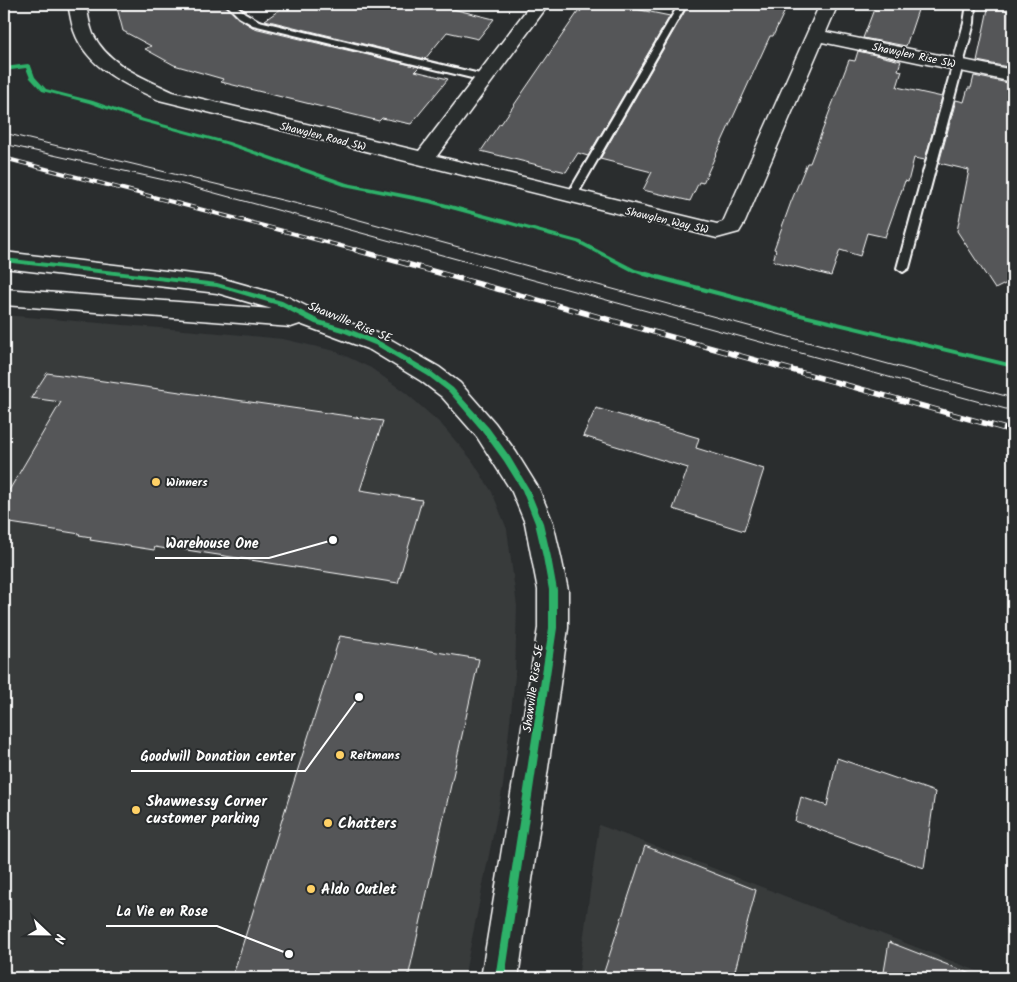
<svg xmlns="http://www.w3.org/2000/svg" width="1017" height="982" font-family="Kalam,sans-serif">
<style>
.built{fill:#373a3b}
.building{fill:#555758;stroke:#fff}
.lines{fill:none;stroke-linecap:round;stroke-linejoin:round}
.lane-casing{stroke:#fff;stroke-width:4}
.street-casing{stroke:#fff;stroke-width:3}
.lane{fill:#2a2d2e;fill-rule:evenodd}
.street{fill:#2a2d2e;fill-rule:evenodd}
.tram{stroke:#fff;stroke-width:1}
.rail-far1-casing{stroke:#fff;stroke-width:4}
.rail-casing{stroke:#fff;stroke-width:5.5}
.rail-far1{stroke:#2a2d2e;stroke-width:2.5;stroke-dasharray:8;stroke-linecap:butt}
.rail{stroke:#2a2d2e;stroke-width:4;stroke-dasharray:11;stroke-linecap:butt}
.cycleway-casing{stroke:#2a2d2e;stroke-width:3}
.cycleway{fill:#2db169;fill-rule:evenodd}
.poi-dot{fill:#ffd166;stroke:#2a2d2e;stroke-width:2}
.labels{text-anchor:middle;stroke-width:4;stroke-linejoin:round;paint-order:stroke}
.far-street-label{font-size:11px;fill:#fff;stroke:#2a2d2e}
.street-label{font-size:12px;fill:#fff;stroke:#2a2d2e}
.poi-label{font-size:12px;font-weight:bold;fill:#fff;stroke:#2a2d2e;text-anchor:start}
.near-poi-label{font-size:15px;font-weight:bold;fill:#fff;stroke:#2a2d2e;text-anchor:start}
.leader{fill:none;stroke:#fff;stroke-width:2}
.callout-dot{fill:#fff;stroke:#2a2d2e;stroke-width:2}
.callout-label{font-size:14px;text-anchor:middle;font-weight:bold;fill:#fff;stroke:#2a2d2e;stroke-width:4;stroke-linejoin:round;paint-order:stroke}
</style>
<rect width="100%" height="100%" fill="#2a2d2e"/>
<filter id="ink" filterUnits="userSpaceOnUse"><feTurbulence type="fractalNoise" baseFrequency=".02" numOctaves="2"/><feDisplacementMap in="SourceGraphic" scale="10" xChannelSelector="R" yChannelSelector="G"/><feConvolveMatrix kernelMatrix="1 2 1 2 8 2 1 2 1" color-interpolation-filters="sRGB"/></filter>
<g filter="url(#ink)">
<!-- built -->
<g class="built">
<polygon points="4,315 232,334 283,339 335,351 371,368 406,393 441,424 472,460 492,492 507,529 517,606 515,676 503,786 464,978 4,978"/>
<polygon points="599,825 705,865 995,978 578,978"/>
</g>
<!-- building -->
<g class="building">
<polygon points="116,4 224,4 238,18 254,28 419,67 415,71 448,79 411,124 382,118 379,121 221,82 223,79 174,65 145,49 151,46 123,31"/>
<polygon points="288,4 432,4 494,19 478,39 447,32 425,59 265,20"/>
<polygon points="586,4 611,4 670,16 588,156 578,153 566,172 481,151 500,123 501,124 578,12 580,12"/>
<polygon points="689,4 788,4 773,36 770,36 703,183 699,182 690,201 643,190 652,172 600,159"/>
<polygon points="876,4 920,4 906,46 863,38"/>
<polygon points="989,4 1013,4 1013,68 977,61"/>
<polygon points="858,51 901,61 898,70 902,71 897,87 942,97 925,160 914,158 908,182 905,181 885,237 867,233 860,256 840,250 831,276 773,261 776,250 774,249 791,202 807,163 810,163 849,60 855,61"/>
<polygon points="974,76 1013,84 1013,280 995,289 957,231 969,170 939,163 956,100 964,102 968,88 971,88"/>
<polygon points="47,373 383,421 360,490 422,500 398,583 167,547 167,549 155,547 154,550 90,540 91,537 79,535 80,534 4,522 4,499 61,402 31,398"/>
<polygon points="596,408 699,438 696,448 764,469 744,531 673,509 688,468 583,436"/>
<polygon points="340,636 479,659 408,978 232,978"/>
<polygon points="837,758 935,792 924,868 795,821 801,797 827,806"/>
<polygon points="645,846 756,890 733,978 602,978"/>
<polygon points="889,942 979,977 978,978 883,978"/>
</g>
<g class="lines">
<defs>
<g id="lane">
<polygon points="226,4 235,4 245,13 259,21 484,75 489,78 484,81 253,25 239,17"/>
<polygon points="679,4 687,4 576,197 575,199 567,199 566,197"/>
<polygon points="967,4 975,4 974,23 909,268 903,272 897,268 964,23"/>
</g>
<g id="street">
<path d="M68,4H86C88,14 89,24 93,34C108,65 144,78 173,92L419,151L531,4H549L437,156L717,224L723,222L820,4H838L826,32L1013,70V82L822,42L745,222L739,232L717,238L159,100C126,85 87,68 74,31C71,22 70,13 68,4Z"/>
<polygon points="4,252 217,277 288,297 326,316 356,325 388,338 439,367 460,383 495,423 516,452 539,489 553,523 561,557 568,590 568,628 518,978 481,978 538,628 538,590 525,523 512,492 477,437 442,397 421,381 370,350 300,324 291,327 4,305 4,289 272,309 217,293 4,268"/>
</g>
</defs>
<!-- lane casing -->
<use href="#lane" class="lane-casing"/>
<!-- street casing -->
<use href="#street" class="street-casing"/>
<!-- lane -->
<use href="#lane" class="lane"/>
<!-- street -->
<use href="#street" class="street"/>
<!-- tram -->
<g class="tram">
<polyline points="4,133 319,209 1013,398"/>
<polyline points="4,144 182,184 1013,411"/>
</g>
<defs>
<polyline id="rail-far1" points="4,158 360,251"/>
<polyline id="rail" points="356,250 1013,431"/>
</defs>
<!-- rail-far1 casing -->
<use href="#rail-far1" class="rail-far1-casing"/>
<!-- rail casing -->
<use href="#rail" class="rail-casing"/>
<!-- rail-far1 -->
<use href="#rail-far1" class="rail-far1"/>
<!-- rail -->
<use href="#rail" class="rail"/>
<defs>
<g id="cycleway">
<polygon points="28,64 31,66 35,77 46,89 93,101 144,119 229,142 347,183 429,199 581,241 635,269 647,272 800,313 1013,364 1013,368 800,317 644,276 631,271 577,243 429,203 344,186 225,144 140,121 89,103 42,91 30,78 26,68 4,71 4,67"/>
<polygon points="4,258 217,283 282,301 319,320 349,329 381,342 432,372 453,388 489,428 510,457 529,489 543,523 551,557 557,590 557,628 505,978 495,978 549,628 549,590 543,557 535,523 522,490 504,461 483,432 449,392 428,376 377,346 345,333 315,324 278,305 217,287 4,262"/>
</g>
</defs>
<!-- cycleway casing -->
<use href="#cycleway" class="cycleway-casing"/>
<!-- cycleway -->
<use href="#cycleway" class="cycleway"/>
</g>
</g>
<!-- markers -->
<g class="poi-dot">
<circle cx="156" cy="482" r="5"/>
<circle cx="340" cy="755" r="5"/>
<circle cx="136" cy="810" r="5"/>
<circle cx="328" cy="823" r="5"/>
<circle cx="311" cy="889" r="5"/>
</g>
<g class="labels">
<!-- far-street labels -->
<g class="far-street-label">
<text transform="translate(914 55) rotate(12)" y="4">Shawglen Rise SW</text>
<text transform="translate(323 136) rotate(14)" y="4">Shawglen Road SW</text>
<text transform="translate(667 220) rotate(13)" y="4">Shawglen Way SW</text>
</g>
<!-- street labels -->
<g class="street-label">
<text transform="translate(350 322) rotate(22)" y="4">Shawville Rise SE</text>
<text transform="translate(533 688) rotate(-82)" y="4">Shawville Rise SE</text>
</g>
<!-- poi labels -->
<g class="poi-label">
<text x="166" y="486">Winners</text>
<text x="350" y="759">Reitmans</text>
</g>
<!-- near-poi labels -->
<g class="near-poi-label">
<text x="146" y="806">Shawnessy Corner<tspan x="146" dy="17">customer parking</tspan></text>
<text x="338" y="828">Chatters</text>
<text x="321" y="894">Aldo Outlet</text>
</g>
</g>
<!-- callouts -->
<path class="leader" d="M333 540L269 558H155M359 697L305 771H131M289 954L217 926H106"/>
<g class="callout-dot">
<circle cx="333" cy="540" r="5"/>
<circle cx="359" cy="697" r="5"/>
<circle cx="289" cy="954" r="5"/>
</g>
<g class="callout-label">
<text x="212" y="548">Warehouse One</text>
<text x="218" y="761">Goodwill Donation center</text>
<text x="162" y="916">La Vie en Rose</text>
</g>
<!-- margin -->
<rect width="1017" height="982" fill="none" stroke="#2a2d2e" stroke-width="20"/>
<rect x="10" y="10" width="997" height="962" fill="none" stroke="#fff" stroke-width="2" filter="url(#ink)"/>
<!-- north arrow -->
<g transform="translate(48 934) rotate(112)" stroke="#2a2d2e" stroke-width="4" paint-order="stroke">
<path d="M0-4L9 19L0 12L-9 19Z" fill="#ffffff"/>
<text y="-8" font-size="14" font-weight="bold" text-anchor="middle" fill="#ffffff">N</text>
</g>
</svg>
